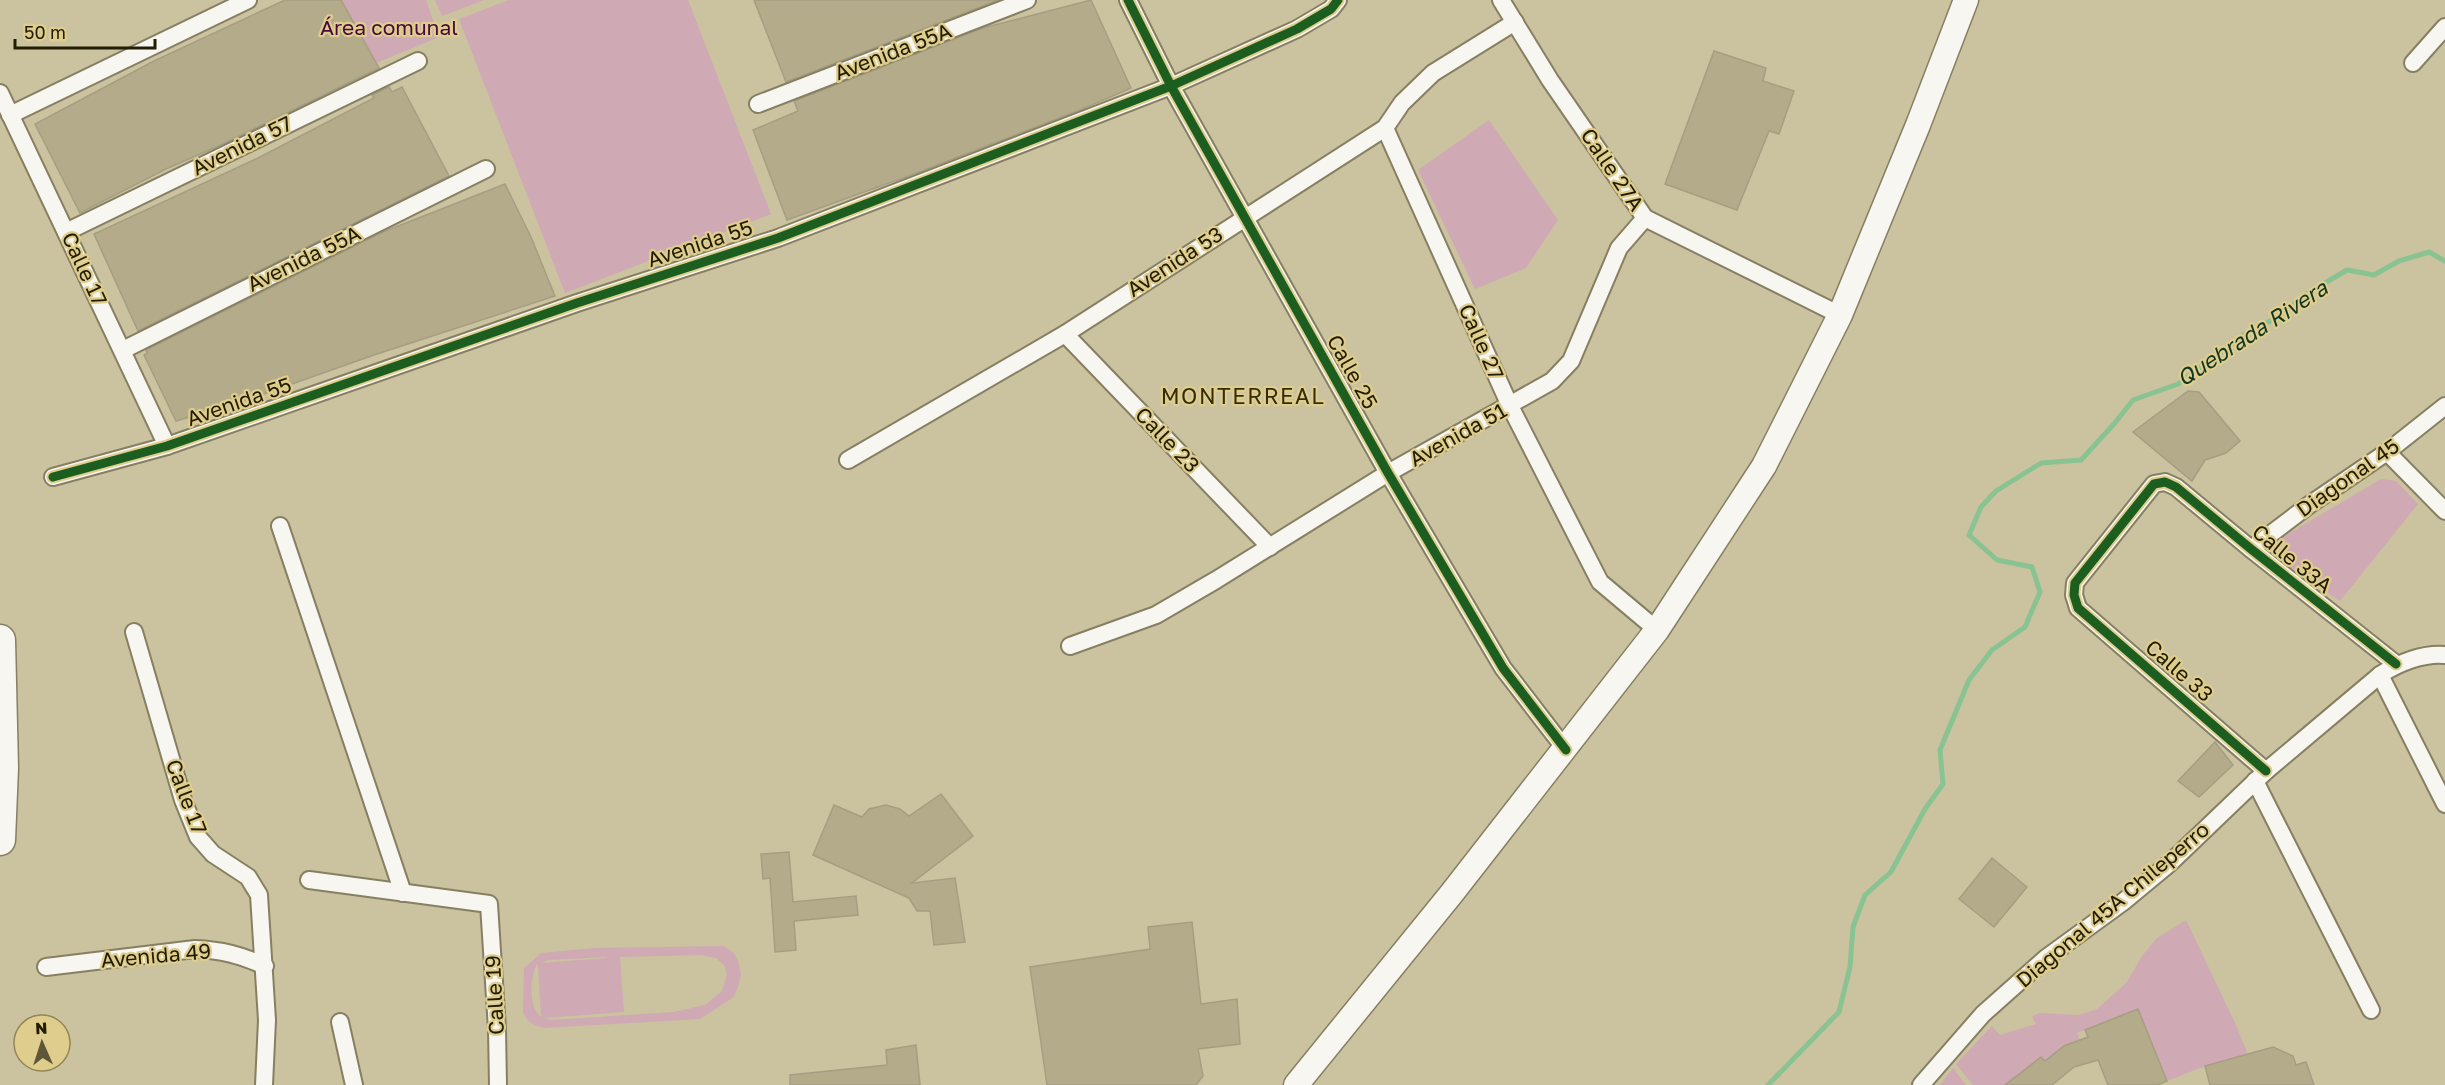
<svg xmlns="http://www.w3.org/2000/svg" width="2445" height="1085" font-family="'Golos Text',sans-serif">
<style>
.green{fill:#cfa9b4;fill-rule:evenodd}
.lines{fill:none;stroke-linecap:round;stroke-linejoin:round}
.stream{stroke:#89c392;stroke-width:5}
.building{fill:#b4ab8a;stroke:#a59e82;stroke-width:1.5}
.street-casing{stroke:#867f62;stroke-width:20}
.secondary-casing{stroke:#867f62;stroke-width:27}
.highway-casing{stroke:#867f62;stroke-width:33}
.street{stroke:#f7f6f1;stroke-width:16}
.secondary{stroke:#f7f6f1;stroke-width:24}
.highway{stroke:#f7f6f1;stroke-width:30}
.cycleway-casing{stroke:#decd8c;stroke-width:13}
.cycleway{stroke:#1b5e20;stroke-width:9}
.labels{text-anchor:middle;stroke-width:4.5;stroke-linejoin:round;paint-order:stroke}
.park-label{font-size:21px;fill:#49073f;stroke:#decd8c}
.street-label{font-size:21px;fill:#221c02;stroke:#decd8c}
.water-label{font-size:22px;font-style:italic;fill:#123722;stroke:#decd8c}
.neighbourhood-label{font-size:22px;letter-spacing:1.5px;fill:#352c0a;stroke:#decd8c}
</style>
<rect width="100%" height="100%" fill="#cbc29f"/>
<!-- green -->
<g class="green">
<polygon points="341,0 426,0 439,37 376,63"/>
<polygon points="435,0 484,0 442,16"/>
<polygon points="509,0 688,0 771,214 565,293 459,19"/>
<polygon points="1489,120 1558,220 1526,268 1475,289 1418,170"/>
<polygon points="2381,479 2396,481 2418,504 2340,601 2283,562 2279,555 2279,542 2283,537"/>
<polygon points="2186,920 2236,1025 2248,1055 2205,1066 2167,1081 2138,1009 2077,1033 2080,1040 2064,1046 2045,1061 2041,1057 2005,1085 1973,1085 1956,1064 1992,1026 2000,1035 2036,1024 2032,1017 2039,1013 2079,1015 2097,1009 2127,982 2142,956 2157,938"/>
<path d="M723,946L733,952L738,961L741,974L739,984L734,997L700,1019L544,1028C534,1025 527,1023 523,1012L524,968L541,953L595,948ZM702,955L716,958L725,966L727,975L722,991L705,1005L674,1012L551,1020L544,1018L624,1012L620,957ZM607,957V958L541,963L549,960ZM537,964L538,965L541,1017C528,1007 530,978 537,964Z"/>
<polygon points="1953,1068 1966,1085 1940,1085"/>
</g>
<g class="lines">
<!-- stream -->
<polyline class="stream" points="1768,1085 1839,1012 1850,967 1853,927 1865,895 1891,872 1925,809 1943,784 1940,750 1969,680 1992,650 2025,627 2040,592 2032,567 1997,560 1969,535 1981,507 1996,491 2041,463 2081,460 2114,424 2133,400 2178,384 2248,332 2278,317 2308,293 2347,270 2374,275 2399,261 2429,252 2445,261"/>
</g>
<!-- building -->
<g class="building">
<polygon points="285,0 341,0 379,68 223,144 166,169 80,213 35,124 154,61"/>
<polygon points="754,0 998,0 786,82"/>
<polygon points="1091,0 1131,88 1080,110 914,174 787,220 753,130 798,111 794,101 983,28"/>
<polygon points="1714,51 1766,68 1763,81 1794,91 1779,134 1769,131 1737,210 1665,184"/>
<polygon points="389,87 392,92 402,87 449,176 138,331 94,234 258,158 374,98 372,95"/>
<polygon points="505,184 531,237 555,296 374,355 258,396 176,421 144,355 147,353 146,350 383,232"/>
<polygon points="2188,391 2199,392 2240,441 2226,453 2205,460 2192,481 2133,432"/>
<polygon points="2215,742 2233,765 2199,797 2178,781"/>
<polygon points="941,794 973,836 912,883 955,878 965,942 934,945 930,911 917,911 909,898 813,855 834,805 862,817 869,809 886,805 900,809 909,816"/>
<polygon points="789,852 793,902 856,896 858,915 794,921 796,950 775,952 770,878 763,879 761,854"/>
<polygon points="1992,858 2027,887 1994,927 1959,899"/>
<polygon points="1192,922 1201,1004 1237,999 1240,1044 1198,1049 1203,1076 1196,1085 1047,1085 1030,967 1150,949 1148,927"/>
<polygon points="2138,1009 2167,1081 2157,1085 2108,1085 2098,1060 2074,1067 2052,1085 2005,1085 2041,1057 2045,1061 2064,1046 2088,1037 2085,1030"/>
<polygon points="916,1045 920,1085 790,1085 790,1075 887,1065 886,1050"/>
<polygon points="2273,1047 2293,1056 2296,1065 2306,1062 2314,1085 2210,1085 2205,1066"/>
</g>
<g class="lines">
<defs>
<g id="street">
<polyline points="1128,0 1171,86 1388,473 1503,668 1566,750"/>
<polyline points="1501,0 1550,80 1645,218 1840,315"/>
<polyline points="2413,63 2445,27"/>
<polyline points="0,93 167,446"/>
<polyline points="758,104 1027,0"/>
<polyline points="10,115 248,0"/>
<polyline points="1385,128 1510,406 1600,582 1657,630"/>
<polyline points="66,232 418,61"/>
<polyline points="1065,334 1270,547"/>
<polyline points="123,350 486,169"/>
<polyline points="2387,452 2445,511"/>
<polyline points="848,460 1065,334 1385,128 1402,103 1433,73 1515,22"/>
<polyline points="53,477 167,446 577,303 778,238 1171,86 1297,29 1331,9 1338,0"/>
<polyline points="280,526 403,893"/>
<polyline points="2251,549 2309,505 2387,452 2445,406"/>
<polyline points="134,632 183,800 198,837 213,854 248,877 259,895 267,1020 264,1085"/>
<polyline points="1070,646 1156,615 1216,580 1388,473 1552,381 1571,361 1619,248 1645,218"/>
<polyline points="2380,675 2445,804"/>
<polyline points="2266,771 2078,608 2074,595 2075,583 2154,484 2165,482 2176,487 2251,549 2396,664"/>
<polyline points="2255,781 2371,1010"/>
<polyline points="309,880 489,904 497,1029 498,1085"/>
<path d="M46,967L195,949C221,950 241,955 265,966"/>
<polyline points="340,1022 354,1085"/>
<path d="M1921,1085L1983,1014L2046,958L2123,902L2170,863L2266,771L2380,675C2398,663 2423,653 2445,655"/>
</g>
<polyline id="secondary" points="1296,1085 1452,893 1657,630 1764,466 1840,315 1918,125 1966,0"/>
<polyline id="highway" points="0,640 3,768 0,840"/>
</defs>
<!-- street casing -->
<use href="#street" class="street-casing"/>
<!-- secondary casing -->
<use href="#secondary" class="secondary-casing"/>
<!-- highway casing -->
<use href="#highway" class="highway-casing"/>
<!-- street -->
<use href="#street" class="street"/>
<!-- secondary -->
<use href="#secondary" class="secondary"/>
<!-- highway -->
<use href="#highway" class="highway"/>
<defs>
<g id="cycleway">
<polyline points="1128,0 1171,86 1388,473 1503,668 1566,750"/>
<polyline points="53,477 167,446 577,303 778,238 1171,86 1297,29 1331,9 1338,0"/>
<polyline points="2266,771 2078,608 2074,595 2075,583 2154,484 2165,482 2176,487 2251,549 2396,664"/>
</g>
</defs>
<!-- cycleway casing -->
<use href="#cycleway" class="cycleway-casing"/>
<!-- cycleway -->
<use href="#cycleway" class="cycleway"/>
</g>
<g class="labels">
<!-- park labels -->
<g class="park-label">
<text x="389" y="35">Área comunal</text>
</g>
<!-- street labels -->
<g class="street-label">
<text transform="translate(893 52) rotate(-21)" y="7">Avenida 55A</text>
<text transform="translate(242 146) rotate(-26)" y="7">Avenida 57</text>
<text transform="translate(1612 170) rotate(56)" y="7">Calle 27A</text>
<text transform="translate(700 244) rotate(-18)" y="7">Avenida 55</text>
<text transform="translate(304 259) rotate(-26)" y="7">Avenida 55A</text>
<text transform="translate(1175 262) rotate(-33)" y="7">Avenida 53</text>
<text transform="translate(84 269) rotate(65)" y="7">Calle 17</text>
<text transform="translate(1481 342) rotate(66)" y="7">Calle 27</text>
<text transform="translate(1352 372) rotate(61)" y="7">Calle 25</text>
<text transform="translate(239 402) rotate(-19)" y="7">Avenida 55</text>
<text transform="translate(1458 435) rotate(-29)" y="7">Avenida 51</text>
<text transform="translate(1167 440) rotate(46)" y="7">Calle 23</text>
<text transform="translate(2348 478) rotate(-35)" y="7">Diagonal 45</text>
<text transform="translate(2292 559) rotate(39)" y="7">Calle 33A</text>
<text transform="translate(2179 671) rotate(41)" y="7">Calle 33</text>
<text transform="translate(186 797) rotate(69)" y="7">Calle 17</text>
<text transform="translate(2113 905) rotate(-40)" y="7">Diagonal 45A Chileperro</text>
<text transform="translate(156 956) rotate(-5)" y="7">Avenida 49</text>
<text transform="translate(495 995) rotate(-93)" y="7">Calle 19</text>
</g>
<!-- water labels -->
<g class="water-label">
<text transform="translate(2252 333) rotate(-33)" y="8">Quebrada Rivera</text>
</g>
<!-- neighbourhood labels -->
<g class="neighbourhood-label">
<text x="1243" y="404">MONTERREAL</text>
</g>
</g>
<!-- north arrow -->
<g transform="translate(42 1043) rotate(357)"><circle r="28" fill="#decd8c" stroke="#938655" stroke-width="1.5"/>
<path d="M0-4.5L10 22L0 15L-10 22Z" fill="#5d5639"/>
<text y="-9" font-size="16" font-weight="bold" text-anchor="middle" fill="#221c02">N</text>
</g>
<!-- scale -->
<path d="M15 39v9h140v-9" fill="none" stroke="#221c02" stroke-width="3"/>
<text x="24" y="39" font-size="18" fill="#221c02" stroke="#decd8c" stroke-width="4.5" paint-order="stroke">50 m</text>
</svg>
